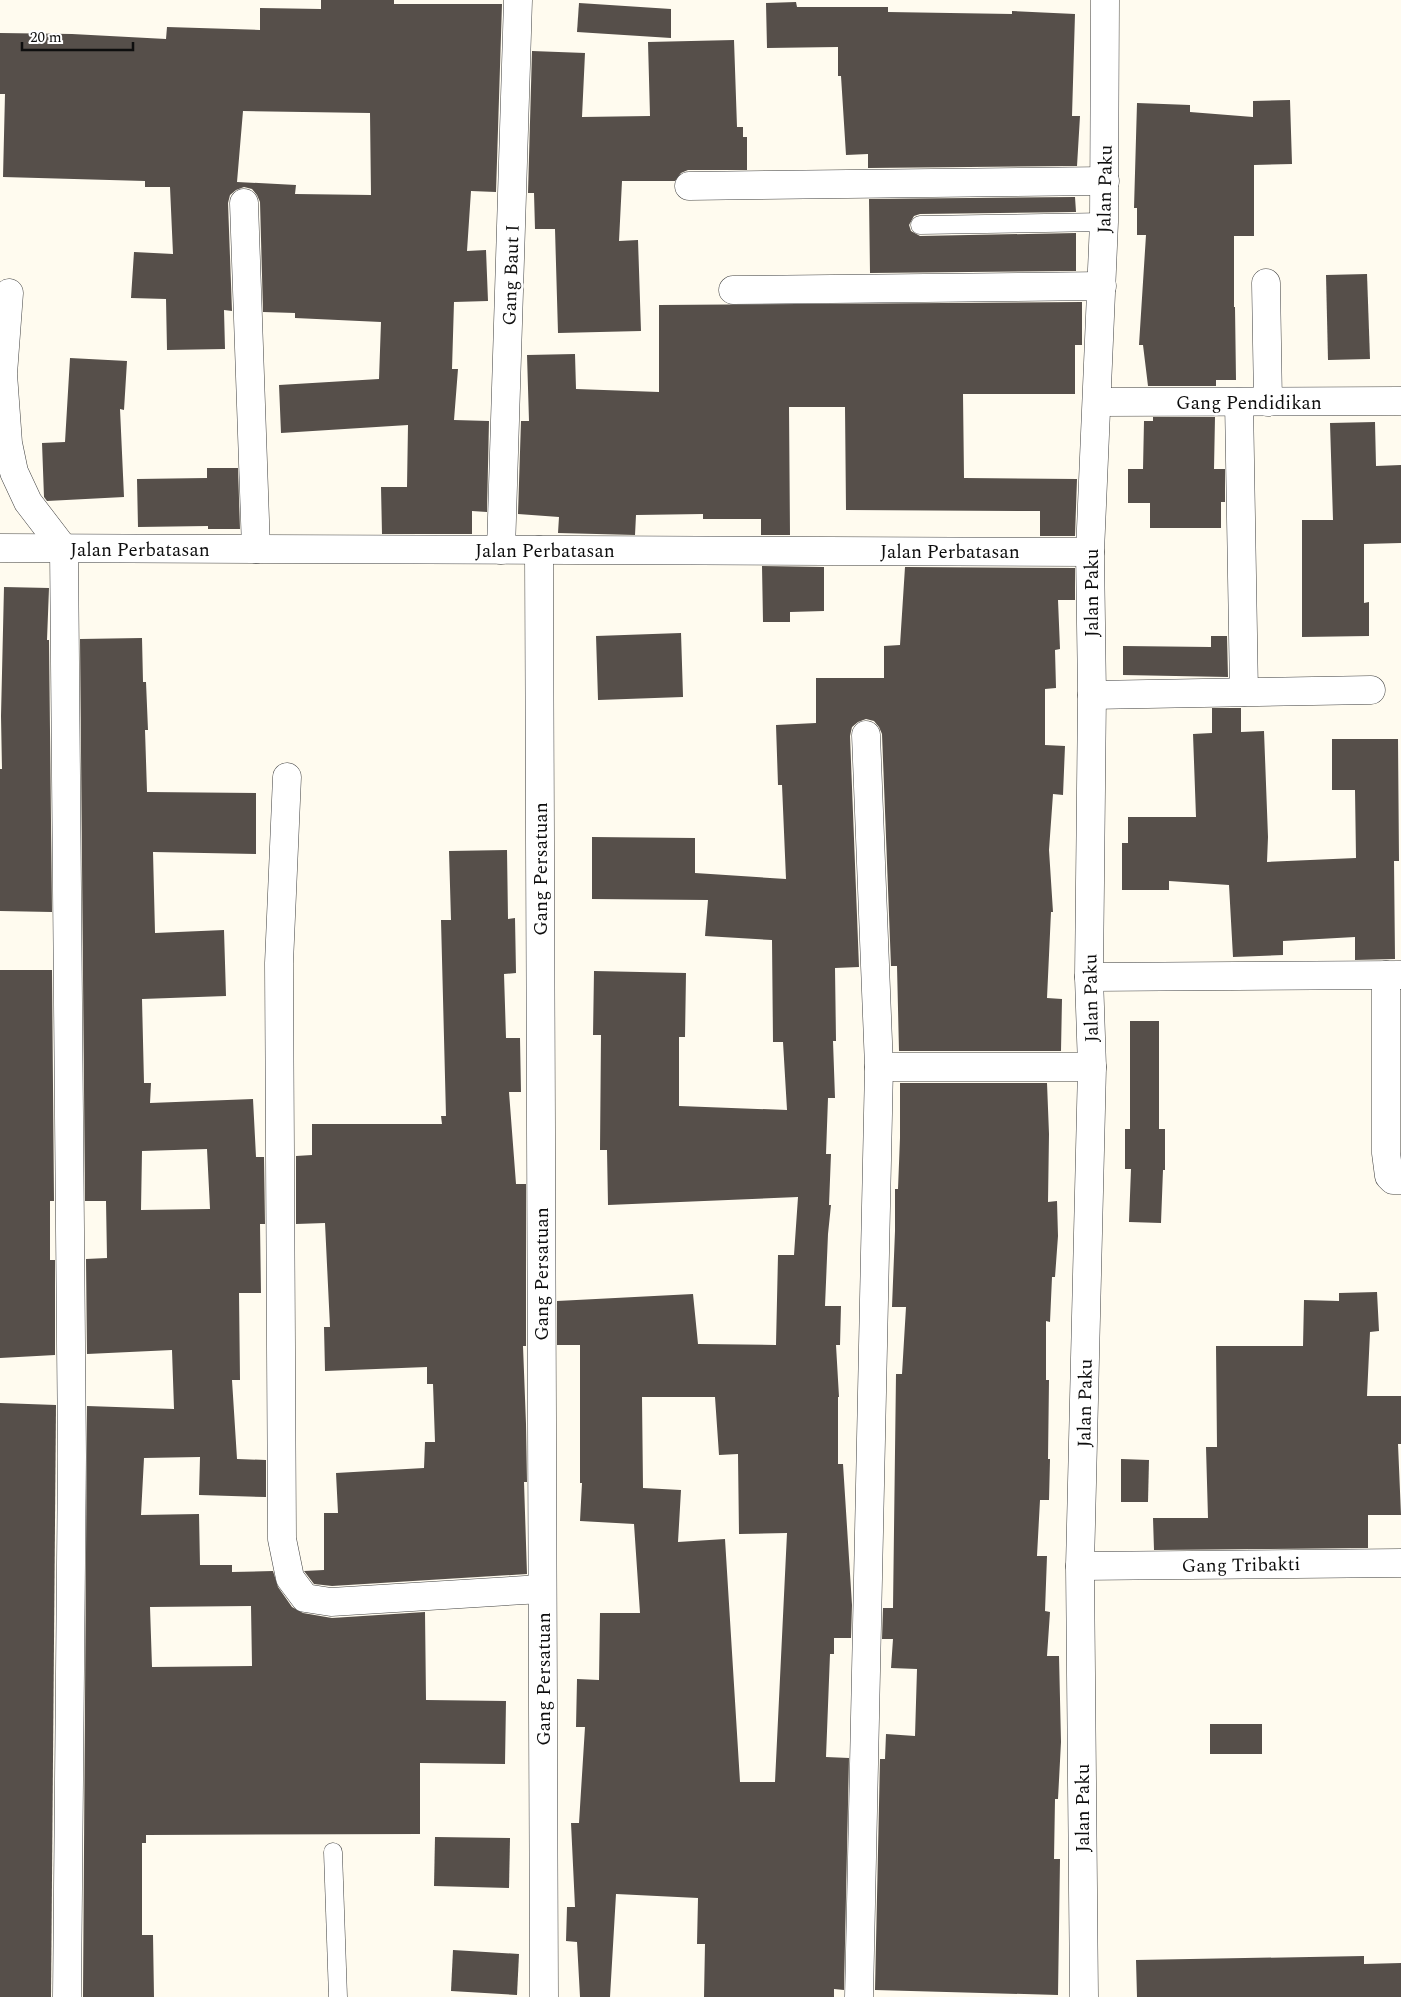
<svg xmlns="http://www.w3.org/2000/svg" width="1401" height="1997" font-family="Spectral,serif">
<style>
.building{fill:#564f4a;fill-rule:evenodd}
.lines{fill:none;stroke-linecap:round;stroke-linejoin:round}
.service-casing{stroke:#414141;stroke-width:19}
.minor-casing{stroke:#414141;stroke-width:29}
.service{stroke:#fff;stroke-width:18}
.minor{stroke:#fff;stroke-width:28}
.labels{text-anchor:middle;stroke-width:5;stroke-linejoin:round;paint-order:stroke}
.street-label{font-size:19px;fill:#0e0e0e;stroke:#fff}
</style>
<rect width="100%" height="100%" fill="#fffbef"/>
<!-- building -->
<g class="building">
<path d="M321,0H394V4H502L496,192L471,191L467,251L486,250L488,301L454,302L452,369H458L454,420L489,421L487,512L472,511V534H382L381,487H407L408,425L281,433L279,385L379,379L381,322L295,318V313L263,312L260,202L257,195L252,189L244,187L236,190L230,195L228,203L232,311L224,310L225,349L167,350L166,299L131,298L134,252L173,254L170,187H145V181L3,177L5,94H0V33L72,34L166,39L167,27L260,30V8L321,9ZM243,111L370,113L371,195L295,194L296,185L237,182Z"/>
<polygon points="796,2 797,7 888,7 888,12 1012,14 1012,11 1075,14 1072,116 1080,116 1077,166 868,168 868,154 846,155 841,76 838,76 838,47 767,48 766,3"/>
<polygon points="579,3 671,9 671,38 577,32"/>
<polygon points="734,40 737,127 743,127 743,137 747,137 747,170 688,170 681,173 675,181 622,181 619,241 638,240 641,331 558,333 555,229 535,229 534,193 528,193 532,51 585,53 582,117 650,116 648,42"/>
<polygon points="1290,100 1292,164 1254,165 1254,236 1234,236 1234,307 1235,307 1236,380 1216,380 1216,386 1148,386 1143,345 1139,345 1146,235 1137,235 1137,208 1134,208 1137,103 1190,105 1190,112 1253,117 1253,101"/>
<polygon points="1075,197 1076,212 920,214 914,216 909,225 911,231 920,236 1076,233 1076,271 870,273 869,199"/>
<polygon points="1367,274 1370,359 1328,360 1326,275"/>
<polygon points="1082,302 1082,345 1075,345 1075,394 963,394 964,478 1077,479 1075,536 1040,536 1040,511 846,510 845,407 789,407 790,535 761,535 761,519 703,519 703,514 636,515 635,535 558,533 559,517 518,514 521,421 529,421 527,355 575,354 576,389 659,392 659,305"/>
<polygon points="70,358 127,361 124,410 120,409 124,497 47,501 44,497 42,443 65,442"/>
<polygon points="1153,417 1215,417 1214,469 1225,469 1225,502 1221,502 1221,528 1150,528 1150,503 1128,503 1128,469 1143,469 1144,421 1153,421"/>
<polygon points="1375,422 1376,466 1401,465 1401,543 1364,544 1364,603 1369,602 1369,636 1302,637 1302,520 1333,520 1330,423"/>
<polygon points="207,468 238,468 240,529 208,529 208,526 138,527 137,479 207,478"/>
<polygon points="762,566 824,567 824,611 790,612 790,622 763,622"/>
<path d="M905,567L1075,568V600H1058L1060,649L1055,650L1056,688L1045,689V745L1065,746L1063,795L1053,794L1049,850L1053,912H1051L1047,998L1062,999L1061,1051H899L897,966H891L882,734L879,727L874,721L866,719L858,722L852,727L850,736L859,967L835,968L836,1041H833L835,1098H828L826,1154H831L829,1205H831L828,1234L825,1306H841L840,1345H836L839,1397H838V1464H843L852,1605L851,1638H834V1654H830L826,1757L849,1758L844,1990L834,1989V1997H704L705,1944H697L698,1898L616,1894L610,1997H580L577,1942L566,1941L567,1907H575L571,1823H579L585,1727H576L577,1679L599,1680L600,1613H640L634,1524L580,1521L582,1483H580V1345H557V1301L693,1294L698,1344L776,1345L778,1255H794L798,1197L608,1205L607,1150H600L601,1035H593L594,971L686,973L685,1037H679V1106L787,1110L783,1042H773L772,940L705,936L708,900L592,899V837L695,838V873L786,879L782,785H778L776,725L816,723V678H884V646L900,645ZM642,1397H715L719,1455L738,1454L739,1534L787,1533L775,1782H740L725,1539L678,1542L681,1490L643,1488Z"/>
<polygon points="4,587 49,588 47,640 49,640 52,912 0,911 0,769 2,769 1,716"/>
<polygon points="681,633 683,697 598,700 596,636"/>
<polygon points="1211,636 1227,636 1228,677 1123,675 1123,646 1211,647"/>
<path d="M142,638L143,682H146L148,730H145L147,792L256,793V854L153,852L155,933L224,930L226,996L142,999L144,1083H151L150,1103L253,1099L256,1157H264L265,1224H260L261,1293H239L240,1380H232L237,1459L266,1460V1497L199,1495L200,1457L144,1458L141,1515L199,1514L200,1565H232V1572L273,1571L278,1587L292,1607L303,1613L332,1618L425,1612L426,1700L506,1701L505,1764L420,1763V1834L146,1835V1843H142V1935H153L154,1997H83L87,1406L174,1409L172,1350L87,1354L86,1259L107,1258L106,1201H85L80,639ZM207,1149L210,1209L141,1210L142,1151ZM251,1606L252,1666L152,1667L150,1607Z"/>
<polygon points="1212,708 1241,708 1241,732 1264,731 1268,837 1267,862 1356,858 1355,790 1332,790 1332,739 1398,739 1399,861 1394,861 1395,959 1355,960 1355,937 1283,941 1283,955 1233,957 1229,885 1169,881 1169,890 1122,890 1122,843 1128,843 1128,817 1196,817 1193,734 1212,733"/>
<polygon points="507,850 508,919 515,918 516,973 504,974 506,1038 520,1038 521,1092 509,1092 516,1184 526,1184 526,1346 523,1346 526,1424 527,1482 524,1482 527,1574 332,1586 314,1584 304,1571 324,1570 324,1513 338,1513 336,1473 424,1468 425,1442 435,1442 433,1384 427,1384 427,1367 325,1371 324,1327 330,1327 325,1223 296,1224 296,1156 312,1155 312,1124 442,1124 441,1116 446,1116 441,920 451,920 449,851"/>
<polygon points="0,970 52,970 54,1201 50,1201 50,1260 55,1260 55,1355 0,1358"/>
<polygon points="1130,1021 1159,1021 1159,1129 1165,1129 1165,1170 1163,1170 1161,1223 1129,1222 1131,1169 1125,1169 1125,1129 1130,1129"/>
<polygon points="900,1083 1047,1083 1049,1134 1048,1202 1057,1201 1058,1236 1055,1277 1052,1277 1050,1322 1046,1321 1046,1380 1049,1380 1048,1459 1050,1459 1049,1500 1040,1500 1037,1556 1047,1556 1045,1611 1050,1612 1047,1656 1059,1656 1061,1742 1058,1799 1055,1799 1054,1859 1060,1859 1058,1995 875,1990 880,1759 885,1759 886,1734 915,1736 917,1669 891,1668 893,1639 882,1639 883,1608 893,1608 896,1374 902,1374 906,1307 892,1307 895,1231 895,1189 898,1189 900,1138"/>
<polygon points="1377,1292 1379,1331 1370,1332 1367,1396 1401,1396 1401,1444 1398,1444 1401,1515 1368,1515 1368,1548 1154,1550 1153,1518 1208,1518 1206,1447 1217,1447 1216,1346 1303,1346 1304,1300 1339,1301 1339,1293"/>
<polygon points="0,1403 56,1405 51,1997 0,1997"/>
<polygon points="1121,1459 1149,1460 1148,1502 1121,1502"/>
<rect x="1210" y="1724" width="52" height="30"/>
<polygon points="435,1837 510,1838 509,1888 434,1886"/>
<polygon points="453,1950 519,1954 517,1995 451,1991"/>
<polygon points="1364,1956 1364,1964 1401,1963 1401,1997 1137,1997 1136,1960"/>
</g>
<g class="lines">
<defs>
<g id="service">
<polyline points="920,225 1104,222"/>
<polyline points="333,1852 338,1997"/>
</g>
<g id="minor">
<polyline points="689,186 1105,181"/>
<polyline points="244,203 256,549"/>
<polyline points="1266,283 1268,402"/>
<polyline points="733,290 1102,286"/>
<polyline points="9,293 3,374 8,443 14,472 28,502 64,549 72,1456 67,1997"/>
<polyline points="1098,402 1401,401"/>
<polyline points="1239,402 1244,692"/>
<polyline points="0,548 1090,552"/>
<polyline points="501,550 518,0"/>
<polyline points="539,550 544,1997"/>
<polyline points="1092,695 1371,690"/>
<polyline points="287,777 279,963 282,1539 290,1578 305,1598 331,1602 542,1589"/>
<polyline points="1386,975 1386,1153 1389,1176 1393,1180 1401,1180"/>
<polyline points="1089,977 1401,975"/>
<polyline points="879,1067 1092,1067"/>
<polyline points="1080,1566 1401,1563"/>
<polyline points="859,1997 879,1067 866,735"/>
<polyline points="1084,1997 1080,1566 1092,1067 1089,977 1092,695 1090,552 1104,222 1105,0"/>
</g>
</defs>
<!-- service casing -->
<use href="#service" class="service-casing"/>
<!-- minor casing -->
<use href="#minor" class="minor-casing"/>
<!-- service -->
<use href="#service" class="service"/>
<!-- minor -->
<use href="#minor" class="minor"/>
</g>
<g class="labels">
<!-- street labels -->
<g class="street-label">
<text transform="translate(1104 189) rotate(-89)" y="7">Jalan Paku</text>
<text transform="translate(510 275) rotate(-88)" y="7">Gang Baut I</text>
<text x="1249" y="409">Gang Pendidikan</text>
<text x="140" y="556">Jalan Perbatasan</text>
<text x="545" y="557">Jalan Perbatasan</text>
<text x="950" y="558">Jalan Perbatasan</text>
<text transform="translate(1091 593) rotate(-90)" y="7">Jalan Paku</text>
<text transform="translate(540 869) rotate(-90)" y="7">Gang Persatuan</text>
<text transform="translate(1090 998) rotate(-91)" y="7">Jalan Paku</text>
<text transform="translate(541 1274) rotate(-90)" y="7">Gang Persatuan</text>
<text transform="translate(1084 1403) rotate(-89)" y="7">Jalan Paku</text>
<text transform="translate(1241 1564) rotate(-1)" y="7">Gang Tribakti</text>
<text transform="translate(543 1679) rotate(-90)" y="7">Gang Persatuan</text>
<text transform="translate(1082 1808) rotate(-90)" y="7">Jalan Paku</text>
</g>
</g>
<!-- scale -->
<path d="M22 42v8h111v-8" fill="none" stroke="#0e0e0e" stroke-width="2.5"/>
<text x="30" y="42" font-size="15" fill="#0e0e0e" stroke="#ffffff" stroke-width="4" paint-order="stroke">20 m</text>
</svg>
